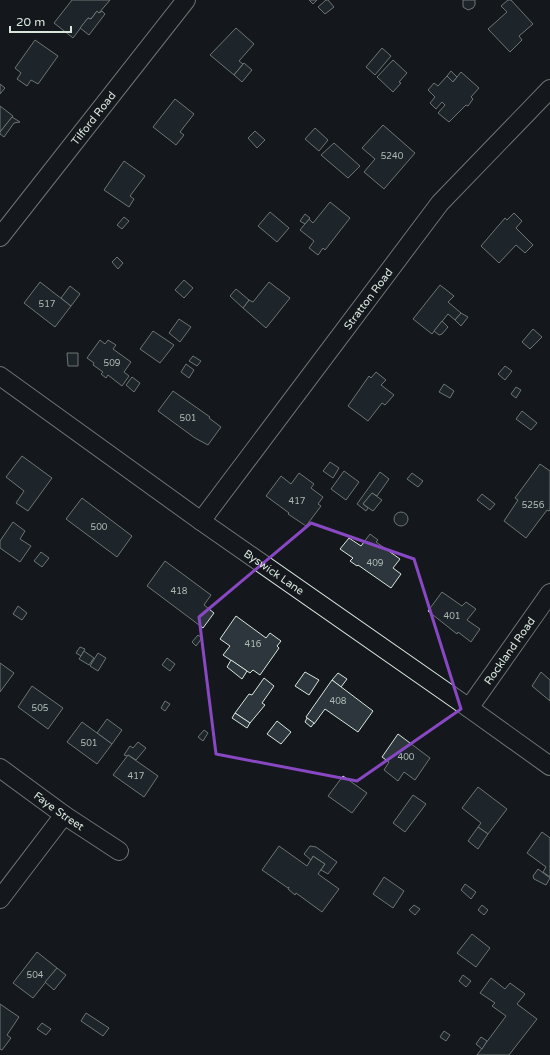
<svg xmlns="http://www.w3.org/2000/svg" width="550" height="1055" font-family="'Varela Round',sans-serif">
<style>
.building{fill:#2c363c;stroke:#d8e6dc}
.lines{fill:none;stroke-linecap:round;stroke-linejoin:round}
.street-casing{stroke:#d8e6dc;stroke-width:20}
.street{stroke:#14181c;stroke-width:18}
.marked{fill:none;stroke:#8948c3;stroke-width:3;stroke-linejoin:round}
.labels{text-anchor:middle;stroke-width:3;stroke-linejoin:round;paint-order:stroke}
.number-label{font-size:9px;fill:#adbab4}
.street-label{font-size:11px;fill:#d8e6dc;stroke:#14181c}
</style>
<rect width="100%" height="100%" fill="#14181c"/>
<!-- building -->
<g class="building">
<polygon points="72,0 110,0 99,13 97,11 91,19 88,18 73,38 54,23"/>
<polygon points="309,0 317,0 313,4"/>
<polygon points="326,0 328,0 334,7 325,14 318,7"/>
<polygon points="463,0 475,0 475,5 473,8 468,10 463,7"/>
<polygon points="508,0 511,0 533,24 519,36 522,40 510,52 488,29 507,12 501,6"/>
<polygon points="97,11 99,13 102,11 105,14 89,35 80,28 88,18 91,19"/>
<polygon points="236,28 254,44 239,61 243,64 234,75 210,55"/>
<polygon points="35,40 58,56 38,84 31,80 27,86 17,79 21,73 15,68"/>
<polygon points="382,48 391,56 375,75 366,67"/>
<polygon points="393,60 407,73 399,82 401,83 393,92 377,77"/>
<polygon points="244,63 252,70 242,82 234,75"/>
<polygon points="451,71 457,77 453,82 447,76"/>
<polygon points="461,72 479,88 471,97 473,99 468,106 466,105 449,122 438,113 445,105 442,102 436,109 430,103 435,97 428,90 434,83 438,86 447,76 453,82"/>
<polygon points="0,84 5,88 0,94"/>
<polygon points="175,99 194,114 180,132 184,135 176,145 153,127"/>
<polygon points="0,106 13,116 0,132"/>
<polygon points="12,117 20,122 14,123 4,137 0,134 0,132"/>
<polygon points="383,125 415,153 384,189 364,172 375,159 362,148"/>
<polygon points="315,128 328,140 319,151 305,139"/>
<polygon points="255,131 265,140 257,148 248,138"/>
<polygon points="334,143 360,166 348,178 321,155"/>
<polygon points="124,161 145,176 130,196 134,199 129,207 104,190"/>
<polygon points="330,202 350,218 325,250 323,248 318,255 309,248 314,241 300,230 309,219 313,223"/>
<polygon points="270,212 289,228 277,242 258,226"/>
<polygon points="514,213 522,221 516,228 533,245 525,253 516,245 499,263 481,246 505,218 507,220"/>
<polygon points="305,214 310,218 305,224 300,221"/>
<polygon points="124,217 129,221 122,229 117,225"/>
<polygon points="117,257 123,263 118,269 112,262"/>
<polygon points="184,280 193,288 184,298 175,290"/>
<polygon points="40,282 71,306 55,327 24,303"/>
<polygon points="269,282 290,298 266,328 243,308 249,300 253,302"/>
<polygon points="440,285 454,296 448,302 461,313 455,320 448,314 432,334 413,319"/>
<polygon points="70,286 80,294 71,306 61,298"/>
<polygon points="236,289 249,300 243,308 230,296"/>
<polygon points="461,313 468,317 461,326 455,320"/>
<polygon points="179,319 191,327 180,342 169,333"/>
<polygon points="442,321 448,327 442,334 439,335 434,331"/>
<polygon points="533,329 542,337 530,349 522,342"/>
<polygon points="153,331 174,345 160,363 140,349"/>
<polygon points="100,340 105,344 108,340 116,345 113,349 131,362 124,372 129,376 122,386 108,375 106,378 101,374 103,372 93,365 94,363 87,358"/>
<polygon points="67,353 78,353 78,366 68,366"/>
<polygon points="193,356 201,361 197,366 189,361"/>
<polygon points="186,364 194,370 189,378 181,372"/>
<polygon points="505,366 512,371 505,380 498,374"/>
<polygon points="376,372 386,380 381,385 394,395 385,405 382,403 368,421 348,406 369,376 371,378"/>
<polygon points="132,377 140,383 134,392 126,385"/>
<polygon points="444,384 454,391 450,398 439,392"/>
<polygon points="516,387 521,390 516,398 511,394"/>
<polygon points="173,391 210,417 209,418 221,427 208,445 195,438 158,411"/>
<polygon points="522,411 537,423 531,430 516,419"/>
<polygon points="22,456 52,478 28,511 16,503 24,491 6,477"/>
<polygon points="330,462 339,468 333,478 323,471"/>
<polygon points="540,464 550,471 550,509 549,511 547,510 526,538 504,521 518,500 515,498"/>
<polygon points="344,471 359,482 346,500 331,489"/>
<polygon points="380,472 389,479 377,496 372,493 363,504 368,508 366,511 357,504"/>
<polygon points="299,473 314,484 311,488 323,497 318,504 321,506 306,526 288,514 289,513 266,496 281,476 291,484"/>
<polygon points="412,473 423,481 418,487 407,479"/>
<polygon points="372,493 382,500 373,511 363,504"/>
<polygon points="482,494 495,504 490,510 477,500"/>
<polygon points="82,498 132,536 117,557 66,519"/>
<circle cx="401" cy="519" r="7"/>
<polygon points="13,522 25,531 20,539 31,546 20,562 0,548 0,541"/>
<polygon points="370,534 378,540 376,542 400,559 393,568 401,574 391,588 358,565 357,566 350,561 353,558 340,549 349,538 361,546"/>
<polygon points="41,552 49,558 42,567 34,561"/>
<polygon points="165,561 211,595 204,605 214,613 203,628 147,586"/>
<polygon points="442,592 462,606 466,602 476,609 467,620 480,629 471,642 458,632 457,634 428,611"/>
<polygon points="18,606 27,613 22,620 13,614"/>
<polygon points="236,616 266,638 270,633 281,641 277,646 279,648 260,675 253,670 250,673 223,655 230,646 220,639"/>
<polygon points="198,635 202,638 196,646 192,642"/>
<polygon points="80,647 85,649 81,656 76,653"/>
<polygon points="84,651 94,658 89,665 79,659"/>
<polygon points="98,653 106,658 98,671 90,666"/>
<polygon points="167,658 175,664 170,671 162,665"/>
<polygon points="231,660 247,671 242,679 227,667"/>
<polygon points="0,663 14,673 0,692"/>
<polygon points="305,672 319,680 309,695 295,686"/>
<polygon points="541,672 550,680 550,701 532,686"/>
<polygon points="338,673 347,679 341,687 332,680"/>
<polygon points="264,678 274,686 262,703 265,705 250,723 235,713 249,694 252,695"/>
<polygon points="332,680 373,711 358,732 325,709 314,724 306,717"/>
<polygon points="32,686 63,708 48,729 18,707"/>
<polygon points="165,701 170,704 165,711 161,708"/>
<polygon points="235,713 250,723 247,728 232,718"/>
<polygon points="307,718 314,723 311,727 305,722"/>
<polygon points="107,719 122,730 112,744 97,733"/>
<polygon points="277,721 291,732 281,744 267,734"/>
<polygon points="82,722 112,744 97,764 67,742"/>
<polygon points="204,730 208,733 203,741 198,737"/>
<polygon points="398,734 430,758 415,780 404,772 398,781 384,770 389,762 382,757"/>
<polygon points="138,742 146,748 136,760 128,755 127,756 124,755 130,746 133,748"/>
<polygon points="128,755 158,776 144,797 113,775"/>
<polygon points="343,776 367,793 352,813 328,796"/>
<polygon points="478,787 507,809 488,834 478,827 481,823 462,808"/>
<polygon points="413,795 426,804 405,832 393,823"/>
<polygon points="478,827 488,834 478,849 468,841"/>
<polygon points="542,832 550,838 550,877 543,872 546,867 527,853"/>
<polygon points="279,846 307,866 313,856 325,864 318,874 339,889 322,912 296,893 295,895 288,889 289,887 288,888 262,870"/>
<polygon points="310,846 316,847 337,862 328,874 321,870 325,864 313,856 311,860 304,854"/>
<polygon points="538,869 550,878 546,885 534,879 533,876"/>
<polygon points="384,877 404,891 393,908 373,894"/>
<polygon points="465,884 476,892 471,899 461,890"/>
<polygon points="414,905 420,909 415,915 409,910"/>
<polygon points="482,905 488,910 484,915 478,910"/>
<polygon points="472,934 490,948 476,967 457,953"/>
<polygon points="37,952 57,968 33,998 13,983"/>
<polygon points="57,968 66,975 54,990 45,982"/>
<polygon points="463,975 471,981 466,987 459,981"/>
<polygon points="491,978 505,989 510,983 525,994 517,1004 537,1019 509,1055 477,1055 506,1016 492,1006 495,1003 480,993"/>
<polygon points="0,1004 19,1017 7,1035 11,1038 2,1050 0,1049"/>
<polygon points="86,1013 109,1028 103,1036 81,1021"/>
<polygon points="42,1023 51,1029 46,1035 37,1029"/>
<polygon points="444,1031 450,1035 446,1041 440,1037"/>
<polygon points="481,1037 487,1041 482,1049 476,1044"/>
</g>
<g class="lines">
<defs>
<g id="street">
<path id="s1" d="M0,237L186,0"/>
<path id="s2" d="M0,376L201,521L469,708L550,766"/>
<path id="s3" d="M201,521L440,203L550,89"/>
<path id="s4" d="M469,708L550,593"/>
<path id="s5" d="M0,768L64,815L119,851"/>
<polyline points="0,899 64,815"/>
</g>
</defs>
<!-- street casing -->
<use href="#street" class="street-casing"/>
<!-- street -->
<use href="#street" class="street"/>
</g>
<!-- marked area -->
<path d="M0 0H550V1055H0ZM311,523L414,559L461,709L357,781L216,754L199,617Z" fill="#14181c" fill-opacity=".55" fill-rule="evenodd"/>
<path class="marked" d="M311,523L414,559L461,709L357,781L216,754L199,617Z"/>
<g class="labels">
<!-- number labels -->
<g class="number-label">
<text x="392" y="159">5240</text>
<text x="47" y="307">517</text>
<text x="112" y="366">509</text>
<text x="188" y="421">501</text>
<text x="297" y="504">417</text>
<text x="533" y="508">5256</text>
<text x="99" y="530">500</text>
<text x="375" y="566">409</text>
<text x="179" y="594">418</text>
<text x="452" y="619">401</text>
<text x="253" y="647">416</text>
<text x="338" y="704">408</text>
<text x="40" y="711">505</text>
<text x="89" y="746">501</text>
<text x="406" y="760">400</text>
<text x="136" y="779">417</text>
<text x="35" y="978">504</text>
</g>
<!-- street labels -->
<g class="street-label">
<text dy="4" stroke="none"><textPath href="#s1" startOffset="151">Tilford Road</textPath></text>
<text dy="4" stroke="none"><textPath href="#s3" startOffset="278">Stratton Road</textPath></text>
<text dy="4" stroke="none"><textPath href="#s2" startOffset="337">Byswick Lane</textPath></text>
<text dy="4" stroke="none"><textPath href="#s4" startOffset="70">Rockland Road</textPath></text>
<text dy="4" stroke="none"><textPath href="#s5" startOffset="73">Faye Street</textPath></text>
</g>
</g>
<!-- scale -->
<path d="M10 26v6h61v-6" fill="none" stroke="#d8e6dc" stroke-width="2"/>
<text x="16" y="26" font-size="12" fill="#d8e6dc" stroke="#14181c" stroke-width="3" paint-order="stroke">20 m</text>
</svg>
